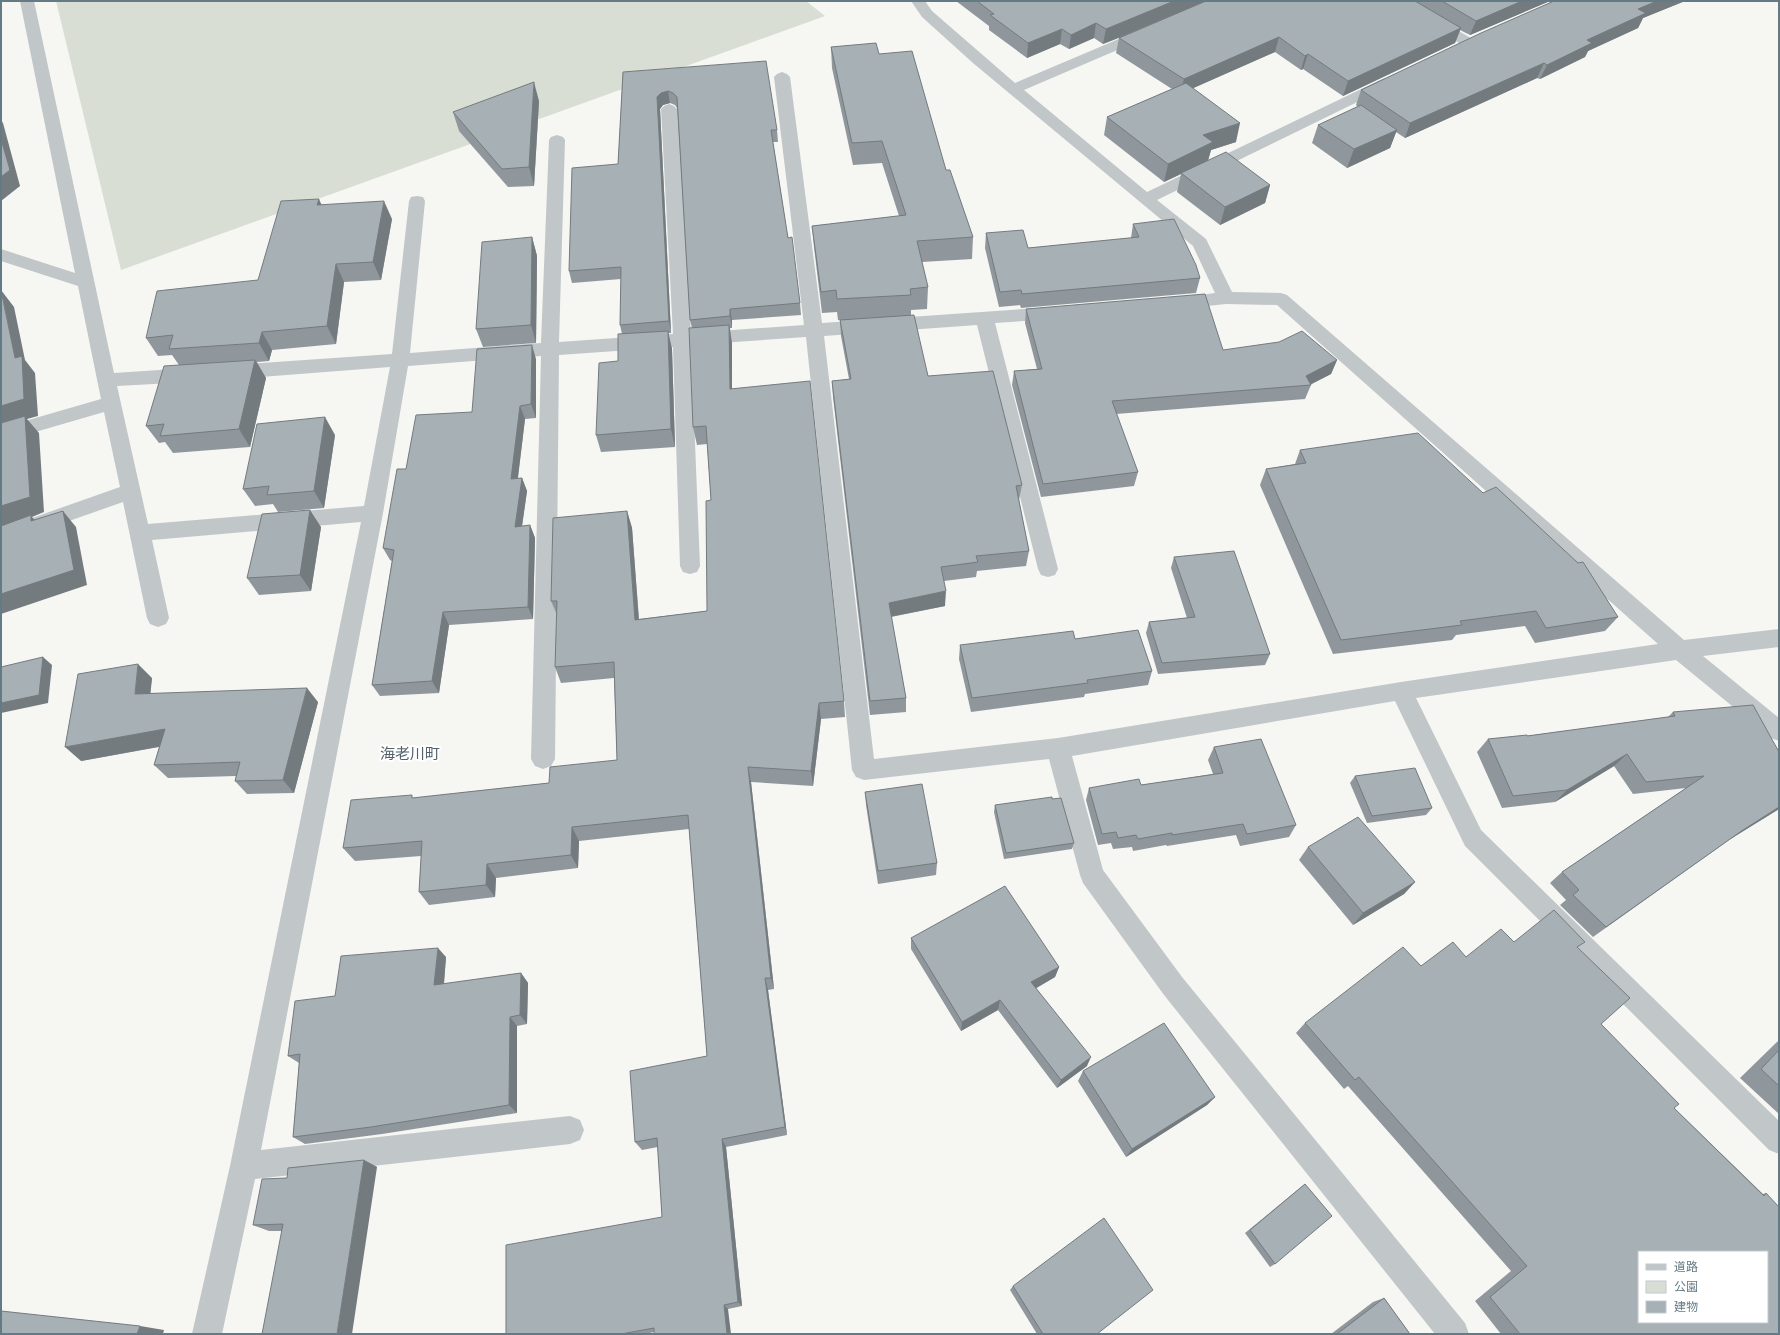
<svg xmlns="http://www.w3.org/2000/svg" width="1780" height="1335" font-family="Cabin,'Noto Sans JP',sans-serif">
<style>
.green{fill:#d8ded4}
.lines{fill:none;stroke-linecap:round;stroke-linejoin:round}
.street{fill:#c1c6c9;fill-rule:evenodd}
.wall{fill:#8f979c}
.shaded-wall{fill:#747b7f}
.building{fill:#a6b0b5;stroke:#747b7f;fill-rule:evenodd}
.labels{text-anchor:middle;stroke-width:4;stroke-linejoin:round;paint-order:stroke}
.quarter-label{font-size:15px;fill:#52626a;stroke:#fff}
</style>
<rect width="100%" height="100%" fill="#f6f6f3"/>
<!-- green -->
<polygon class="green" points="56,1 806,1 825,16 121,270"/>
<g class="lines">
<!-- street -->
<g class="street">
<polygon points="20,1 34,1 114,373 190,368 197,370 199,375 197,380 190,382 117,386 148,524 364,506 390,367 233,379 226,377 224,372 226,367 233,365 392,354 409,201 411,197 417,196 423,197 425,201 410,353 541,343 549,140 551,137 557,135 563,137 565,140 559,342 673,334 661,109 664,106 669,104 674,106 677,109 691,333 804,325 774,77 777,74 782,72 787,74 790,77 822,323 1054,307 1060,309 1063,313 1060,317 1054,319 995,323 1058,569 1055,575 1048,577 1041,575 1038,569 977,325 824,336 874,759 1058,738 1401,682 1658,644 1277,305 1226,304 1178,309 1172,307 1169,303 1172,299 1215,293 1193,246 973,63 922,17 911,1 925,1 932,11 1015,83 1140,30 1145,29 1150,30 1152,33 1150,36 1024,90 1147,192 1380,80 1385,78 1390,80 1393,83 1390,86 1157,200 1206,239 1232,292 1281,293 1287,295 1684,640 1779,629 1779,647 1703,656 1779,718 1779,741 1771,738 1676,660 1416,698 1481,830 1779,1121 1779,1154 1769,1150 1465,846 1395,701 1072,756 1103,870 1182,977 1465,1323 1469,1334 1435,1334 1164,995 1083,883 1080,875 1049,759 864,780 856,777 852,770 806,337 691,345 700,566 697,572 690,574 683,572 680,566 673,347 559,355 555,759 551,766 543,769 535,766 531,759 541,356 408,366 383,513 261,1150 570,1116 580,1120 584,1130 580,1140 570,1144 255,1179 222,1334 192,1334 230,1166 361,522 152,540 169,618 166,624 158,627 150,624 147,618 123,502 1,545 1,529 120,487 104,412 1,442 1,428 101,399 78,286 1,261 1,249 75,273"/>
<polygon points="1391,1 1408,1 1474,40 1476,43 1474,46 1469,47 1464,46 1393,4"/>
</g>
</g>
<!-- wall -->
<g class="wall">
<polygon points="956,1 1550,1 1470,35 1460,30 1455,43 1343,96 1303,69 1301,70 1275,52 1193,88 1236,142 1211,150 1208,160 1270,185 1265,203 1220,225 1177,192 1181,174 1164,182 1104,135 1107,117 1172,89 1116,53 1119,38 1103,44 1094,38 1069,49 1060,44 1027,58 989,30 989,26"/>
<polygon points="1554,1 1685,1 1643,18 1638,28 1588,51 1585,57 1540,79 1537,78 1405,138 1396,132 1390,148 1347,168 1312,143 1318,125 1358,107 1356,105 1361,90"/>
<polygon points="831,47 879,54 946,170 973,237 972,259 922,262 928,287 927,309 911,310 911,316 928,376 1022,485 1019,500 1029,551 1026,566 977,571 976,577 944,581 945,606 891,617 906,698 906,712 870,715 833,397 832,381 849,379 841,336 840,320 838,320 837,312 822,313 814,247 812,226 899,216 882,163 853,165 832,68"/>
<polygon points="623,72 777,130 778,142 773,142 788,238 800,303 801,315 732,320 732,328 730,328 732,344 732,389 844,701 845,717 821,719 813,786 751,782 774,989 768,990 787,1135 726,1147 742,1306 728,1309 654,1332 646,1334 506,1334 662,1217 658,1147 642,1150 635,1142 707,1056 689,829 579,841 578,868 496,878 495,897 429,905 419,892 421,856 355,861 343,848 414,798 549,783 617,760 614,678 561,683 555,667 557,615 551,601 627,511 632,528 639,619 707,611 711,500 707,444 697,445 693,427 692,328 690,320 677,108 675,105 670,103 663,105 660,109 671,333 668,333 672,349 675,447 601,452 596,435 618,361 622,334 620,325 621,279 572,283 569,271 618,164"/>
<polygon points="539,101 534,186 508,187 459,131 453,112"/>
<polygon points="321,205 392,219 381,280 344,282 336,344 272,350 269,361 257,362 266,378 250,447 173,453 165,442 159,443 146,426 179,365 172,355 158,356 146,338 258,280"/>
<polygon points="1133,224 1200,278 1196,293 1021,308 1020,305 999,307 985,248 986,233 1028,248 1131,238"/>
<polygon points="532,237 537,256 536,343 483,347 476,329"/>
<polygon points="1026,309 1223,350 1337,360 1331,374 1310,385 1311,385 1305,399 1116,414 1138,472 1134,486 1041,497 1012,385 1014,371 1037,369 1025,323"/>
<polygon points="536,359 536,418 525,419 518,478 522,478 527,491 522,526 530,525 535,538 533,619 449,625 439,693 380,696 372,685 392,561 390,560 383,548 472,412"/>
<polygon points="335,435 324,508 278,512 273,504 255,506 243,489"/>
<polygon points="1300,450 1618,617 1605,631 1535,643 1525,626 1456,635 1452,640 1333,654 1260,485 1266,469 1295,464"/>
<polygon points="321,527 311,591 259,595 247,578"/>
<polygon points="1174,557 1270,654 1265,665 1158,674 1146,633 1149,622 1187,618 1171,568"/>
<polygon points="1075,639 1152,671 1148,685 1085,694 1084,697 971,712 959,659 960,645"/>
<polygon points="152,678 150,693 318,702 294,793 247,794 235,781 236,776 168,778 154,765 159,747 81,761"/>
<polygon points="1673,712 1779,752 1779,809 1724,843 1593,937 1560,905 1566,900 1550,883 1562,872 1686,788 1633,794 1614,766 1555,802 1502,808 1477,752 1488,739 1527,736 1668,717"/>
<polygon points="1214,747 1296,825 1289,837 1240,846 1236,835 1167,846 1166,845 1133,851 1132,847 1113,849 1111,843 1098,845 1086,800 1089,788 1141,785 1213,774 1208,760"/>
<polygon points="1355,776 1432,808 1426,815 1367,823 1350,783"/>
<polygon points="865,792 937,863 936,875 878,884 866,805"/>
<polygon points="1052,799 1074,843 1072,849 1004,859 994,812 995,805"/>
<polygon points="1308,847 1415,882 1404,894 1353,925 1299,860"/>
<polygon points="911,938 1059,967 1055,977 1036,988 1087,1066 1057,1088 998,1010 961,1031 911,949"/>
<polygon points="1514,942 1577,947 1601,1024 1674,1108 1763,1194 1766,1193 1779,1334 1501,1334 1475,1301 1511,1271 1348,1086 1344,1089 1296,1033 1305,1023 1421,966 1466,957"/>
<polygon points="446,957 444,984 521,973 528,983 527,1024 517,1026 517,1113 382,1134 305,1144 293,1137 299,1063 288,1056 335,996"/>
<polygon points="1779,1040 1779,1114 1740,1078"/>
<polygon points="1083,1071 1215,1097 1207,1105 1126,1157 1078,1081"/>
<polygon points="364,1160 377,1167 282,1231 269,1231 253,1225 287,1178"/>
<polygon points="1305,1184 1275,1264 1270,1267 1245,1233 1300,1188"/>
<polygon points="1013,1286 1097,1334 1037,1334 1010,1290"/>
<polygon points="1384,1298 1410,1334 1331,1334 1373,1302"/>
</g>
<!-- shaded-wall -->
<g class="shaded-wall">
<polygon points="1174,1 1206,1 1103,44 1106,29"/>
<polygon points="1522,1 1550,1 1470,35 1476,21"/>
<polygon points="1657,1 1685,1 1643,18 1638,28 1588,51 1585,57 1540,79 1547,65 1638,9"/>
<polygon points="1096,23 1094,38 1069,49 1071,35"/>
<polygon points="1461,28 1455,43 1343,96 1348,81"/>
<polygon points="1062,29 1060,44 1027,58 1028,43"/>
<polygon points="1279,37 1275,52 1180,94 1184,79"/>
<polygon points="1308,54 1303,69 1301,70 1305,56"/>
<polygon points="1544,63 1537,78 1405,138 1410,123"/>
<polygon points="534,82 539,101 534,186 529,167"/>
<polygon points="668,91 670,103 663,105 660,109 671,333 669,321 657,97 661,93"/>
<polygon points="1,120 3,123 20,186 1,201"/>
<polygon points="1240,123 1236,142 1211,150 1208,161 1164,182 1168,164 1203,135"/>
<polygon points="1397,130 1390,148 1347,168 1354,149"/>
<polygon points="1270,185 1265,203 1220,225 1225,207"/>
<polygon points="319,199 327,217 317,205"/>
<polygon points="384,201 392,219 381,280 373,262"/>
<polygon points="532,237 537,256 536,343 531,325"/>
<polygon points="336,264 344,282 336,344 327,326"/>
<polygon points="1,290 14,307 25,360 35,373 38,416 27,419 39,433 44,512 32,517 45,531 1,527 1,406 15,358"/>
<polygon points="730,309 732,320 732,328 730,316"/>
<polygon points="729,325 732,344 732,407 730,389"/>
<polygon points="668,331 672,349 675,447 671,429"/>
<polygon points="262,332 272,350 269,361 259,343"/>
<polygon points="532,345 536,359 536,418 531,404"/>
<polygon points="255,360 266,378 250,447 239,429"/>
<polygon points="1337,360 1331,374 1309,385 1306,376"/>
<polygon points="520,406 525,419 516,492 511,479"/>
<polygon points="325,417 335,435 324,508 314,491"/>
<polygon points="522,478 527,491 520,540 515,527"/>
<polygon points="310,510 321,527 311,591 300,575"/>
<polygon points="63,511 76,527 87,585 1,614 1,594"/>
<polygon points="627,511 632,528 640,636 635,620"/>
<polygon points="530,525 535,538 533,619 528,607"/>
<polygon points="946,591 945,606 889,617 889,603"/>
<polygon points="443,612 449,625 439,693 432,681"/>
<polygon points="43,657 52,665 48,703 1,713 1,703"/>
<polygon points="138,664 152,678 149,708 135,694"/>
<polygon points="307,688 318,702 294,793 283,780"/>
<polygon points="819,703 821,719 813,786 811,771"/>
<polygon points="165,729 179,743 81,761 65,747"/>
<polygon points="1627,754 1614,766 1555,802 1567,790"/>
<polygon points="748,767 751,782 774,989 771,978"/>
<polygon points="1779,807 1779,809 1724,843 1593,937 1740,832"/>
<polygon points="572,827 579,841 578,868 571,855"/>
<polygon points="487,864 496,878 495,897 486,885"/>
<polygon points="1415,882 1404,894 1353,925 1363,913"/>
<polygon points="438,948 446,957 443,994 434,985"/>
<polygon points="1059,967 1055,977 1028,993 1031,982"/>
<polygon points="521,973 528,983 527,1024 520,1015"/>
<polygon points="765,978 768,990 787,1135 785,1127"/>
<polygon points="1000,1000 998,1010 961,1031 962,1022"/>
<polygon points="510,1017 517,1026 517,1113 509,1105"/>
<polygon points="1091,1057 1087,1066 1057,1088 1061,1080"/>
<polygon points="1215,1097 1207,1105 1126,1157 1132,1149"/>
<polygon points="722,1139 726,1147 742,1306 738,1302"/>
<polygon points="364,1160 377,1167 352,1334 337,1334"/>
<polygon points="724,1305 728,1309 731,1334 727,1334"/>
<polygon points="140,1326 164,1330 163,1334 137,1334"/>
</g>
<!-- building -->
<g class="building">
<polygon points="977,1 1174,1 1106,29 1096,23 1071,35 1062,29 1028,43 990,15 994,14"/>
<polygon points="1206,1 1415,1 1461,28 1348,81 1308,54 1305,56 1279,37 1184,79 1119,38"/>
<polygon points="1442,1 1522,1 1476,21"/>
<polygon points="1554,1 1657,1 1638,9 1646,13 1587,40 1592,43 1547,65 1544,63 1410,123 1361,90 1481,33"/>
<polygon points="876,43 879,54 912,51 946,170 950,170 973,237 917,241 928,287 910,289 911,295 837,299 836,290 821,292 812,226 906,215 882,141 852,143 831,47"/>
<polygon points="766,61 777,130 771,130 788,238 792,237 800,303 730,309 730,316 690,320 677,97 673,93 668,91 661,93 657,97 669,321 620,325 621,267 569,271 572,168 618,164 623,72"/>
<polygon points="534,82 529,167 502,169 453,112"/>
<polygon points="1186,83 1240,123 1203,135 1213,142 1168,164 1107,117"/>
<polygon points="1361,105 1397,130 1354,149 1318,125"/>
<polygon points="1,139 10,170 1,177"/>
<polygon points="1226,152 1270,185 1225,207 1181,173"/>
<polygon points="319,199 317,205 384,201 373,262 336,264 327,326 262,332 259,343 169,349 173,335 146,338 157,291 258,280 281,201"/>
<polygon points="1174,219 1196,265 1200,278 1022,294 1021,290 1000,292 986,233 1023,230 1028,248 1139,237 1133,224"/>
<polygon points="532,237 531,325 476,329 482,242"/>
<polygon points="1,290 15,358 22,356 24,399 1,406"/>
<polygon points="1205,294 1223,350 1279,342 1302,331 1337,360 1306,376 1311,385 1112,401 1138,472 1043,484 1014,371 1042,369 1026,309"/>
<polygon points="914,315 928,376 993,371 1022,485 1016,486 1029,551 976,556 978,562 941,567 946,591 889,603 906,698 870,701 832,381 851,379 840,320"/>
<polygon points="729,325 730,389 810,381 844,701 819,703 811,771 748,767 771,978 765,978 785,1127 722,1139 738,1302 724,1305 727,1334 654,1334 654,1328 621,1334 506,1334 506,1245 662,1217 657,1138 635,1142 630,1071 707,1056 688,815 572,827 571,855 487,864 486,885 419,892 422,841 343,848 351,800 412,795 412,798 549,783 550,767 617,760 614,662 555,667 557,601 551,601 553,518 627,511 635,620 707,611 706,501 711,500 706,426 693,427 689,328"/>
<polygon points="668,331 671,429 596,435 599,363 618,361 618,334"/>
<polygon points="532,345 531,404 520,406 511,479 522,478 515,527 530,525 528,607 443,612 432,681 372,685 394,550 383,548 397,469 406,469 416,415 472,412 477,349"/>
<polygon points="255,360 239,429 160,436 164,424 146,426 164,366"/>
<polygon points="25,416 30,497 1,506 1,423"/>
<polygon points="325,417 314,491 267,495 269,486 243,489 257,424"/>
<polygon points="1418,433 1483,493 1496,487 1578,563 1583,562 1618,617 1546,628 1536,611 1460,621 1462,625 1341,640 1266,469 1306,463 1300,450"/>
<polygon points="310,510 300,575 247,578 262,514"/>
<polygon points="63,511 74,570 1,594 1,526 31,515 31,521"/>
<polygon points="1234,551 1270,654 1162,663 1149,622 1195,617 1174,557"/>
<polygon points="1138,630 1152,671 1087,680 1088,683 972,698 960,645 1073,631 1075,639"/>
<polygon points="43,657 39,695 1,703 1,667"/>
<polygon points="138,664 135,694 307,688 283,780 235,781 240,762 154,765 165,729 65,747 78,674"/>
<polygon points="1753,705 1779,752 1779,807 1740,832 1606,927 1573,895 1579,890 1562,872 1704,776 1646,782 1627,754 1567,790 1513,796 1488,739 1527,735 1527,736 1675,716 1673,712"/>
<polygon points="1261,739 1296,825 1247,834 1243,824 1172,835 1172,833 1138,839 1136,835 1118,838 1116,832 1102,834 1089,788 1139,779 1141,785 1223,773 1214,747"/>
<polygon points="1415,768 1432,808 1372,816 1355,776"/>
<polygon points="922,784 937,863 878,871 865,792"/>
<polygon points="1052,797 1052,799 1061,798 1074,843 1006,853 995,805"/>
<polygon points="1358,817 1415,882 1363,913 1308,847"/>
<polygon points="1005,886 1059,967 1031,982 1091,1057 1061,1080 1000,1000 962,1022 911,938"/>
<path d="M1554,910L1585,942L1577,947L1630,998L1601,1024L1679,1104L1674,1108L1764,1196L1766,1193L1779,1207V1334H1520L1490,1297L1527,1266L1359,1077L1355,1080L1305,1023L1403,947L1421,966L1453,942L1466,957L1501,929L1514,942ZM1639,1252H1767V1322H1639Z"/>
<polygon points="438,948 434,985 521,973 520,1015 510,1017 509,1105 371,1127 293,1137 300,1054 288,1056 295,1001 335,996 341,956"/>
<polygon points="1164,1023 1215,1097 1132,1149 1083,1071"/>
<polygon points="1779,1050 1779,1086 1761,1069"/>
<polygon points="364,1160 337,1334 262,1334 283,1224 253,1225 262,1179 287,1178 288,1168"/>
<polygon points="1305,1184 1332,1216 1275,1264 1250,1230"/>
<polygon points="1104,1218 1153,1290 1097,1334 1043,1334 1013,1286"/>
<polygon points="1384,1298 1410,1334 1337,1334"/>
<polygon points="1,1311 140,1326 137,1334 1,1334"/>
</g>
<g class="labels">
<!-- quarter labels -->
<g class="quarter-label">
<text x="410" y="759">海老川町</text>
</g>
</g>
<!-- border -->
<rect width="1780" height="1335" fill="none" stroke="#647a85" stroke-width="4"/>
<!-- legend -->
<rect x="1638" y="1251" width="130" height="72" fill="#ffffff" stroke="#c1cace"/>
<rect x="1646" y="1264" width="20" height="6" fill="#c1c6c9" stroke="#c1cace"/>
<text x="1674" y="1271" font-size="12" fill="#647a85">道路</text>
<rect x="1646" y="1281" width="20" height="12" fill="#d8ded4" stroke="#c1cace"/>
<text x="1674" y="1291" font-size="12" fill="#647a85">公園</text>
<rect x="1646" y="1301" width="20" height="12" fill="#a6b0b5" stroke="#c1cace"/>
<text x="1674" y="1311" font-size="12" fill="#647a85">建物</text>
</svg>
